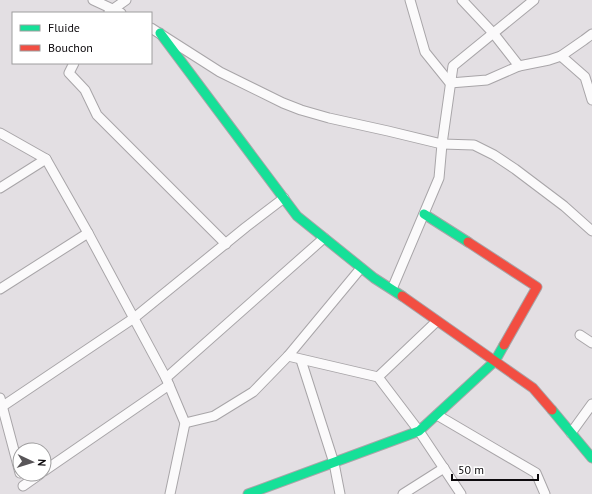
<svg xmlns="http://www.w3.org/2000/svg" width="592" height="494" font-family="'PT Sans',sans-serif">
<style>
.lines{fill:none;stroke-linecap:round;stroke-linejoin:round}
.street-casing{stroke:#a8a5a8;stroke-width:11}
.fast-casing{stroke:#a8a5a8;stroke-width:11}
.jam-casing{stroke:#a8a5a8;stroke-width:11}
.street{stroke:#fbfafb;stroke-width:9}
.fast{stroke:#16e098;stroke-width:9}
.jam{stroke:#f24e42;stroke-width:9}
</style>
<rect width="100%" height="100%" fill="#e3dfe3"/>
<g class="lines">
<defs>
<g id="street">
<polyline points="93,0 121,13"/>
<polyline points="410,0 425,52 450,83 487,80 519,66 549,60 561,56"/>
<polyline points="462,0 494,34 519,66"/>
<polyline points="109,12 126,0"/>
<polyline points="151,28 220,72 283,103 301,110 329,118 388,131 442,144 474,145 494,155 515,169 564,206 592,231"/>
<polyline points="592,34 584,40 561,56 585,77 592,100"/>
<polyline points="74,63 69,73 85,90 97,115 226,244"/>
<polyline points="0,133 46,159 88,233 166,378 185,423 170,494"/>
<polyline points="0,188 46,159"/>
<polyline points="0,289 88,233"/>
<polyline points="392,289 439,178 442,144 453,66 534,0"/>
<polyline points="580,335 592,343"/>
<polyline points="288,356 378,377 419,431 461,494"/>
<polyline points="301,360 334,463 340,494"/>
<polyline points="378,377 437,321"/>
<polyline points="166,378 324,238"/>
<polyline points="0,398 20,473"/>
<polyline points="0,407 3,406 134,318 246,227 284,198"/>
<polyline points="437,415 536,473 545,494"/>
<polyline points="185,423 214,416 253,392 288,356 361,268"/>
<polyline points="571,433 592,404"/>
<polyline points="44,471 169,385"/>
<polyline points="23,486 40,474"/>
<polyline points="403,494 444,468"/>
</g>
<g id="fast">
<polyline points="160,33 297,216 374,278 402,296"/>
<polyline points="424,214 468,242"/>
<polyline points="552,410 592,458"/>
<polyline points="248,494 419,431 495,361 504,345"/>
</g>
<g id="jam">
<polyline points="468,242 537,287 504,345"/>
<polyline points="402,296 533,388 552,410"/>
</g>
</defs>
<!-- street casing -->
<use href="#street" class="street-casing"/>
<!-- fast casing -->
<use href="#fast" class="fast-casing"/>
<!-- jam casing -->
<use href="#jam" class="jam-casing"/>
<!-- street -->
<use href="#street" class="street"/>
<!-- fast -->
<use href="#fast" class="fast"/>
<!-- jam -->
<use href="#jam" class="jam"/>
</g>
<!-- legend -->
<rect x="12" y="12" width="140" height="52" fill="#ffffff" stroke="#9e9d9e"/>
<rect x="20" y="25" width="20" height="6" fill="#16e098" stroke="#9e9d9e"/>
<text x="48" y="32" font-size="12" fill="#0d0a0d">Fluide</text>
<rect x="20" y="45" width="20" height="6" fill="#f24e42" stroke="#9e9d9e"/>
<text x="48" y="52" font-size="12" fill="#0d0a0d">Bouchon</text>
<!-- north arrow -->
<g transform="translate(32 462) rotate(94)"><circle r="19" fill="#ffffff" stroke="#9e9d9e"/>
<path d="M0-3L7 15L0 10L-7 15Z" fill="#585558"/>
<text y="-6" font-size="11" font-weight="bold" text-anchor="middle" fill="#0d0a0d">N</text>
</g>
<!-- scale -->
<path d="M452 474v6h86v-6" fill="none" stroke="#0d0a0d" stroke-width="2"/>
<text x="458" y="474" font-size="12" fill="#0d0a0d" stroke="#ffffff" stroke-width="3" paint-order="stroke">50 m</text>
</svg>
